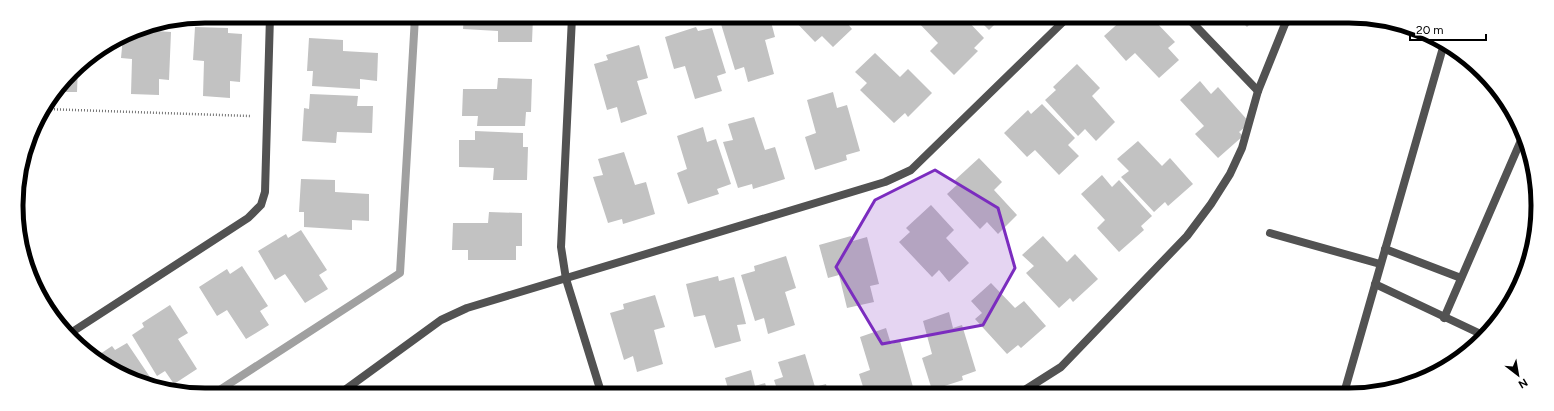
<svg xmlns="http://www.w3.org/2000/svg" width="1554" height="411" font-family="Figtree,sans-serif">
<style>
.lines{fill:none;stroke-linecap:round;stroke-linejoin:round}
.stream{stroke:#a0a0a0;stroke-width:8}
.building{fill:#c2c2c2}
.path{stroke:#747474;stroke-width:2.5;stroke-dasharray:1 2;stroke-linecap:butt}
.minor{stroke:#525252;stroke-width:8}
.marked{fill:#7b2cbf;fill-opacity:0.2;stroke:#7b2cbf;stroke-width:3;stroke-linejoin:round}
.rim{fill:none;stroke:#000;stroke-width:5}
</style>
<rect width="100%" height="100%" fill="#fff"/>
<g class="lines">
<!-- stream -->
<polyline class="stream" points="218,391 400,273 415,17"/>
</g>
<!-- building -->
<g class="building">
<polygon points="464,17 533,17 532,42 498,42 498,31 463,29"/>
<polygon points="735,18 770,18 775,37 765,40 774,74 748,82 744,67 735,70 721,24 735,19"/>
<polygon points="792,18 843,18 852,29 833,47 822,36 815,42"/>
<polygon points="914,18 965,18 984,38 974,48 978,51 954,75 930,51 938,43"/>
<polygon points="977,18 1008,18 1003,24 999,20 989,30"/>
<polygon points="1123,19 1153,19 1175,42 1168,48 1179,60 1159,78 1135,53 1126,61 1104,36"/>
<polygon points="1239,19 1255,19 1247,27"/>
<polygon points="155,26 156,31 171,32 169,80 159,79 159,95 131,94 132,59 121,58 123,37 133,30"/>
<polygon points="195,27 228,28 228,33 242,34 240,82 230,81 230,98 203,96 204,61 193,60"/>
<polygon points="696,27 698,31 712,28 726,73 717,76 722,91 695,99 685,66 674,69 665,37"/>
<polygon points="309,38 343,40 343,51 378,53 377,81 360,79 360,89 312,86 313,71 307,71"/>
<polygon points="639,45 648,78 637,81 647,114 621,123 617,107 607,110 594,64 608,60 606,55"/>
<polygon points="875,53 900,77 908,69 932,93 908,117 905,113 894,123 860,90 867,83 855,72"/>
<polygon points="1077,64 1100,88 1092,96 1115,122 1096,141 1085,129 1078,136 1045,100 1056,90 1053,87"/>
<polygon points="78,66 77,92 58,92 65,83"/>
<polygon points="498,78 532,79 531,112 526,112 525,126 477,126 478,116 462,116 463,89 497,89"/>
<polygon points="1200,81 1211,94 1218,87 1250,123 1239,132 1243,136 1218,158 1195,134 1204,126 1180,100"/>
<polygon points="833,92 837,108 847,105 860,151 846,155 847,160 815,170 805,137 816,133 807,100"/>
<polygon points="310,94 358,96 357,106 373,106 372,133 337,132 336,143 302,141 304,108 309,109"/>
<polygon points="1042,104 1075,138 1068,145 1079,156 1059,175 1035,150 1027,157 1004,133 1028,110 1031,114"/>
<polygon points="754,117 765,150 775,147 785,179 753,189 752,184 738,188 723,142 733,140 728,124"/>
<polygon points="703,127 707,142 716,139 731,184 717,189 719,194 688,204 677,173 687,169 677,136"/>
<polygon points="475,131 523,133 523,147 528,147 527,180 493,180 494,168 459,167 459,140 475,140"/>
<polygon points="1138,141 1162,166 1170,158 1193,184 1168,206 1165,202 1154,212 1121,177 1129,171 1117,159"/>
<polygon points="624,152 635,185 646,182 655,214 623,224 622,219 608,223 593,177 603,175 598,159"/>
<polygon points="979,158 1002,182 994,190 1017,215 998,234 987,222 980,229 947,194 958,184 955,180"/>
<polygon points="1102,175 1112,187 1119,180 1152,216 1141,226 1144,230 1119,252 1097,228 1105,220 1081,194"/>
<polygon points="301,179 335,180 335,192 369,194 369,221 352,220 352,230 304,227 304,212 299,212"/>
<polygon points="931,205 954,230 946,238 969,263 949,282 939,270 932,277 899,242 910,232 906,228"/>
<polygon points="489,212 522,213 522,246 516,246 516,260 468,260 468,250 452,250 453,223 488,223"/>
<polygon points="301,230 327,270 319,275 328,289 305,303 285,274 275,280 258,251 286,234 288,238"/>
<polygon points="851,236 853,241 867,237 879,284 870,286 874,302 847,308 839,275 828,278 819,245"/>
<polygon points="1043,236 1067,262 1075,254 1098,279 1073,302 1070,298 1059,308 1026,273 1034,266 1022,255"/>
<polygon points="786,256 796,288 785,292 795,325 768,334 764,318 755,321 741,275 755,271 754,266"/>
<polygon points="242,266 268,306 260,311 269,325 246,339 227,310 217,316 199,287 227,269 230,274"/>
<polygon points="718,276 719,281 734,277 746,324 737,325 741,341 715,348 705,315 694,317 686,284"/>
<polygon points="991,283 1015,308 1024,301 1046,326 1021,348 1018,345 1007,354 975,319 982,313 971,301"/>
<polygon points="655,295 665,327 654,330 663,364 637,372 633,356 624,360 610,313 624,309 623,304"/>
<polygon points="170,305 188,333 178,339 197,369 174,384 165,371 157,376 132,335 144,327 142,323"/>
<polygon points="949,312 953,328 962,325 976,371 962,376 963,380 932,390 922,358 932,354 923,321"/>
<polygon points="886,328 891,344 900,341 913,387 900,393 865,393 859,374 870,370 860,337"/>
<polygon points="127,343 154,383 151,384 100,363 94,358 112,346 115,350"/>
<polygon points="805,354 815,387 826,384 828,392 778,392 774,380 783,377 778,362"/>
<polygon points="751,370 755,386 765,383 768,392 729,392 725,378"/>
</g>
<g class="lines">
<!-- path -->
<polyline class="path" points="45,109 250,116"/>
<!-- minor -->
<g class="minor">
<polyline points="572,17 561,247 566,279 601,392"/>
<polyline points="1189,19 1258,91"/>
<polyline points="1270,233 1380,264"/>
<polyline points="1385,249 1461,278"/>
<polyline points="1375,284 1485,336"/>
<polyline points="1444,318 1522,138"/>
<polyline points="69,334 248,218 261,205 265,192 270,16"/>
<polyline points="342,392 441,320 467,308 885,182 911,170 1066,19"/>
<polyline points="1020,393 1061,367 1187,236 1211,204 1230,174 1242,148 1258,91 1285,24 1290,19"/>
<polyline points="1344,393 1444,44"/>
</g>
</g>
<!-- marked area -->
<path class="marked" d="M935,170L998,208L1015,268L983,325L882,344L836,267L875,200Z"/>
<!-- crop -->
<path d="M0 0H1554V411H0ZM205 23H1349A182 182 0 0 1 1531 205V206A182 182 0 0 1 1349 388H205A182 182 0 0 1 23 206V205A182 182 0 0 1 205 23Z" fill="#fff" fill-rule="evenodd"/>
<path class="rim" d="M205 23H1349A182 182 0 0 1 1531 205V206A182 182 0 0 1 1349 388H205A182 182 0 0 1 23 206V205A182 182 0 0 1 205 23Z"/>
<!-- north arrow -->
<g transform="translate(1518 375) rotate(149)" stroke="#ffffff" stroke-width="3" paint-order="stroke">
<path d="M0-3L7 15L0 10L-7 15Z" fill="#000000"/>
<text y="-6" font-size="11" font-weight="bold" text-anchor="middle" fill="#000000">N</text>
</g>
<!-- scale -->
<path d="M1410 34v6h76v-6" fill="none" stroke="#000000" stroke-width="2"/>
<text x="1416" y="34" font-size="12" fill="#000000" stroke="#ffffff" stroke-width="3" paint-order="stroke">20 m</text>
</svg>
